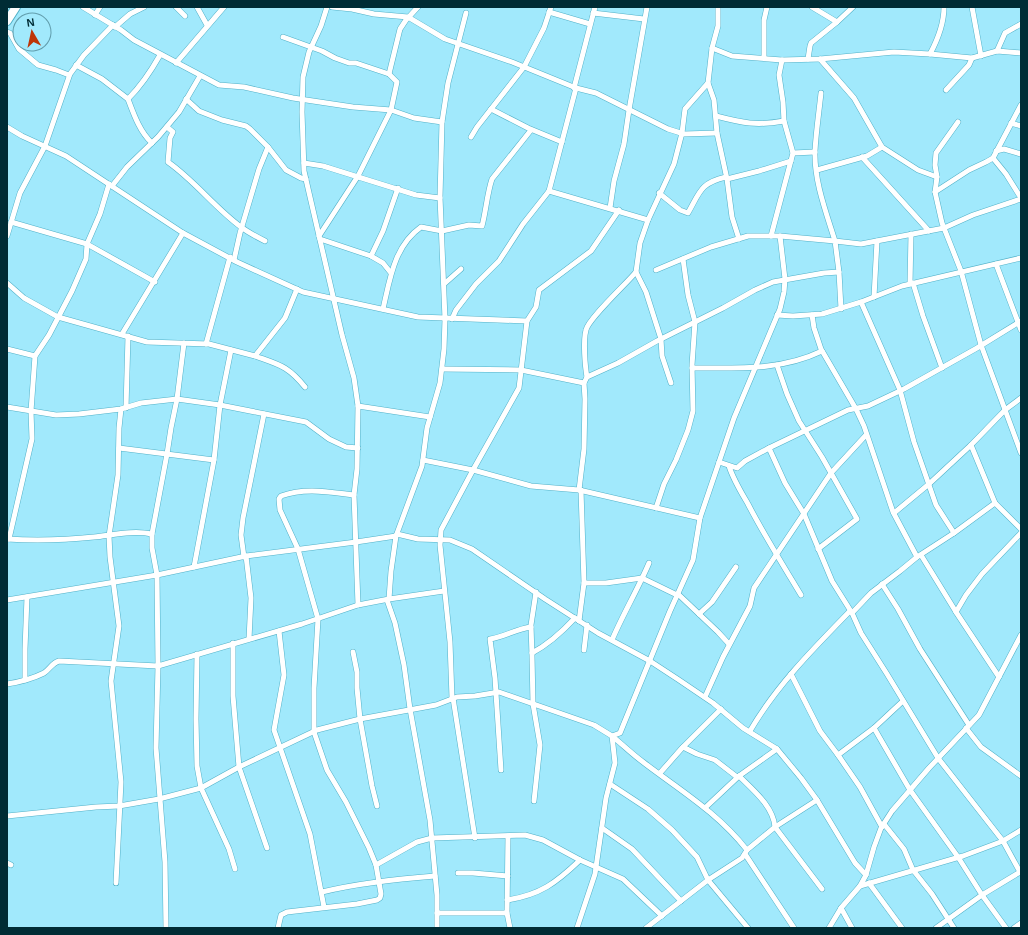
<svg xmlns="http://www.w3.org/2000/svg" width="1028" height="935" font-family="Arial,sans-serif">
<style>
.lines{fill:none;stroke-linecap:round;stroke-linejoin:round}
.minor-casing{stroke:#51b1c8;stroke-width:6}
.trunk-casing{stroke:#51b1c8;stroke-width:10}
.minor{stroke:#fff;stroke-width:5}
.trunk{stroke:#fff;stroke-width:8}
</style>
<rect width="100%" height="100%" fill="#a1e9fc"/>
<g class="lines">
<defs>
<g id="minor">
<polyline points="83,7 121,30 134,40 219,85 244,87 293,98 353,107 391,110 414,118 442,122"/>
<polyline points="176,7 185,16"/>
<polyline points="197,7 207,25"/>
<polyline points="327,7 321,26 309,52 303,77 302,112 304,171 342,335 354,378 358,406 357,469 354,495 358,605"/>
<polyline points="332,7 352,9 374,14 408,17 445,39 512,62 576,88 596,93 668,129 684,134 717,133"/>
<polyline points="812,7 837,22"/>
<polyline points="972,7 981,56"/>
<polyline points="549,12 590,24"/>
<polyline points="593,13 644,19"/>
<polyline points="95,15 100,7"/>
<polyline points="115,27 130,14 144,7"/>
<polyline points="7,32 10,33 19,49 38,65 56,70 69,75"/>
<polyline points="283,37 322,51 335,58 349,63 356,63 389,74 397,82 391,110 358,176 319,236"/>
<polyline points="712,48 732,56 782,60 820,59 894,52 930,54 972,58 997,51 1021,53"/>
<polyline points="997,51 1005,33 1021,24"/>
<path d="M930,54C938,39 944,24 944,7"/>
<polyline points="764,57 764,20 767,7"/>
<polyline points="808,59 810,46 811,43 837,22 853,7"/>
<polyline points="820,59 854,98 882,147 918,170 937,177"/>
<polyline points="176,63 224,7"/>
<polyline points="76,65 102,79 128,99"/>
<polyline points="389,74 400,29 406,20 418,7"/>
<polyline points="708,83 714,100 717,133 727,179 732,217 739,239"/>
<polyline points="574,88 595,7"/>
<polyline points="946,90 969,65 972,58"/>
<path d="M821,93C819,112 816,132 815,151C814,181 826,212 835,241L861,244L944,228L973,215L1021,199"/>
<polyline points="186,99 199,111 222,120 246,126 250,129 268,147 286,170 301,178 306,179"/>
<polyline points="1021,105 993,158 1006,174 1021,198"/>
<polyline points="491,109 528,128 562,142"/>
<path d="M716,116C743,123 756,126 784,121"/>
<polyline points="958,122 936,153 935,165 937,177 935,192 942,223 961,271 981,345 1021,453"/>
<polyline points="1011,123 1021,126"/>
<polyline points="7,127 22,136 66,156 183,233 237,262 303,292 418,317 527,321 536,307 539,290 591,251 619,210"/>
<path d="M167,127L173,132L170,138L168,162C195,181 215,208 241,227C249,233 257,237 265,241"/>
<polyline points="471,137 477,127 524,67 544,28 551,7"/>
<path d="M152,143C140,132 134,115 128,99C141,86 151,71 160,55"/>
<polyline points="996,151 1004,149 1021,154"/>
<polyline points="793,153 815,152"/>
<polyline points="862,157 929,231"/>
<polyline points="304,163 323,166 416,195 440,198"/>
<polyline points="817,170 867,156 882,147"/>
<polyline points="727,179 759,171 791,161"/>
<polyline points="112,186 127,167 158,137 179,112 200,76"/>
<polyline points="549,191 576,88"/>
<polyline points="935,192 969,170 986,162 993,158"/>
<path d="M659,193L680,210L688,213C700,192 700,183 726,177"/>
<polyline points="610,208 614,181 624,144 629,110 647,7"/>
<polyline points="11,222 87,244 155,282"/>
<polyline points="7,236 20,193 45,146 70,74 84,55 113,25"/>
<polyline points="771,236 793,153 784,121 783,102 779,75 782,60"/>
<polyline points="320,239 371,256 383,263 391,273"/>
<polyline points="371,256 383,231 398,188"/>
<polyline points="234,260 240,233 259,169 268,147"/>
<polyline points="996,264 1021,330"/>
<polyline points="839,272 841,309"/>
<polyline points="7,283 24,298 58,317 147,342 209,344 255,356 285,318 297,289"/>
<polyline points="913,283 923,316 942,368"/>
<polyline points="444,284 461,269"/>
<polyline points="910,284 911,234"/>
<polyline points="874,297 877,241"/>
<polyline points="861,302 900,390 914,442 936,505 954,533"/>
<path d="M383,309C390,279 394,246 421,227L442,231L469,225L482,226C486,211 487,194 492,179L531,130"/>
<polyline points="777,315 793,316 822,314 861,302 902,286 1021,258"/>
<polyline points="812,315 814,328 821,349 856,409 864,426 893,512 917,557"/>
<polyline points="452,319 456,310 476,284 499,261 523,224 549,191 648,220"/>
<polyline points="122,334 183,233"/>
<polyline points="206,344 230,257"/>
<polyline points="7,349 35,356"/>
<path d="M255,356C280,365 288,366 305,387"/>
<polyline points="777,365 787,394 799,421 822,457 857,519 818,549"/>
<path d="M692,368C738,368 780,371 822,351"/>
<polyline points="442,369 521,370 584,383"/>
<path d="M587,377C585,366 583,341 586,330C588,319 627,283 636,272"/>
<polyline points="671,383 662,356 661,339 646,292 636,272 640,243 648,220 674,164 682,133 685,109 708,83 712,48 718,26 718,7"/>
<polyline points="358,406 430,417"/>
<polyline points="7,407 56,415 79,414 121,409 141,403 177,399 220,405 306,422 329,439 346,447 358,448"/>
<polyline points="126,408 128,336"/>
<polyline points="971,445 995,503 1021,529"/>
<polyline points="119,448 214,460"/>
<polyline points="769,448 785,483 804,514 832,581 852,613 861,633 887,674 938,758 1003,841 1020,872 982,895 936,928"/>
<polyline points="423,460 473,470 531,486 579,490 700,518"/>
<polyline points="719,462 737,468 745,461 769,448 848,410 868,406 904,389 977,348 1021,321"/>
<path d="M729,466C733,479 741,492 748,504C764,535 783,565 801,595"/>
<polyline points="579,490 584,449 585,399 584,383 587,377 618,363 657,341 723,308 755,290 773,282 824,273 839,272 835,241 780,236 748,236 711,247 656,270"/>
<polyline points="656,508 664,484 676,460 688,430 693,411 692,365 695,322 688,295 683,259"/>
<polyline points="894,513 929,484 971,445 1005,410 1021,398"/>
<polyline points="397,534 418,539 450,540 472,549 545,599 598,633 650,661 679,680 713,703 743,728 777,749 801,778 817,800 855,863 866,875"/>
<path d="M7,539C36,541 65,540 94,537C113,535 133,530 152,534"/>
<polyline points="9,539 32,439 31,411 35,356 49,335 72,291 86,259 87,244 100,214 109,184"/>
<polyline points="921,555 956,612 999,677"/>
<polyline points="246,556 251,598 249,639"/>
<polyline points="244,557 241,535 243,518 264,414"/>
<polyline points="194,567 214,460 220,405 231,350"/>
<polyline points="584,583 606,583 642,578 677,595"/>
<polyline points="882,584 898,609 920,649 969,725"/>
<polyline points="678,594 718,632 729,644"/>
<polyline points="389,599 391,571 396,536 422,466 427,428 440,383 444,349 445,319 440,197 442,122 448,83 466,13"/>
<polyline points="7,600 157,575 246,556 356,542 396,536"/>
<polyline points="387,600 395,623 404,665 410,709 430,820 437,895 437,928"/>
<polyline points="956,612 966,595 982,574 1021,533"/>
<polyline points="852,613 871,593 900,571 917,557 954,533 995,503"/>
<polyline points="699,614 712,602 736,567"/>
<polyline points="579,621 584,583 581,490"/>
<polyline points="279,631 284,675 274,730 310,834 324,907"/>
<path d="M612,640C623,614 638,589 649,563"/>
<polyline points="233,643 233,696 239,767 267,848"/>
<polyline points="584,650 587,625"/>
<polyline points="353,652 357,672 357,688 360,719 372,786 377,806"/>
<path d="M532,653C549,644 562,632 575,618"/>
<polyline points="197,654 196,719 197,766 201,788 229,849 235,869"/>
<polyline points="791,674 820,731 838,755"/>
<polyline points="25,680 25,649 27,597"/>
<path d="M7,684C20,682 32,679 44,673C50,669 52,663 59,661L158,666L302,624L358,605L389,599L444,591"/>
<polyline points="705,697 723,657 750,606 754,588 831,473 866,435"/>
<polyline points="452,698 450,642 440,545 441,530 473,470 519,388 527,321"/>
<polyline points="453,698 475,838"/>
<polyline points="874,728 910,790 958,857 982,895 1006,928"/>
<polyline points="966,728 981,747 1021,776"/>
<path d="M750,731C776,686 814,648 850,611"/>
<polyline points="683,747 697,754 715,760 737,777"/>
<path d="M501,770L495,678L490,639C504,637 516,629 531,627"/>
<polyline points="660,773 682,748 721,709"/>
<path d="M739,776C753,790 773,806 775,827L822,889"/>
<polyline points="610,784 648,809 672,830 697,857 708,880 748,928"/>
<polyline points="534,801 540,745 533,704 532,656 531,625 536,592"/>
<polyline points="706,807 739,776 777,749"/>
<polyline points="7,816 96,807 119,806 159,799 201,788 239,767 317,730 360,719 436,705 457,697 475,696 499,692 594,725 612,736 615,763 606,798 595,874 577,928"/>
<polyline points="884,824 904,849 913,870 932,894 954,928"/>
<polyline points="882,827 860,787 838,755 874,728 903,701"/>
<polyline points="602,828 632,849 681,901"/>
<polyline points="508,836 507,913 510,928"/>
<path d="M747,850C717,812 681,791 643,762C632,754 623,745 612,736L620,733L670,611L693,560L700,518L734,418L780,309L784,292L785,279L780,236"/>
<polyline points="745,854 794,928"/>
<polyline points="7,863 11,865"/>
<polyline points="376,865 417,842 432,838 525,835 543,840 580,860 623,879 662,916"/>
<polyline points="458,873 473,873 508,876"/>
<polyline points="116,883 121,782 111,681 119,626 110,557 109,536 118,475 119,428 121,409"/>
<polyline points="869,883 902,928"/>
<polyline points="860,886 963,856 1003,841 1021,830"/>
<path d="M322,892C359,883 396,879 435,876"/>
<path d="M507,900C540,895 556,883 580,860"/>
<polyline points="841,908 852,928"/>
<polyline points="437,913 507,913"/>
<polyline points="166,928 165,862 156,748 158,666 157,575 152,548 152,534 167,454 171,428 177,399 184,343"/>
<path d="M278,928L281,915L287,912L357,904L377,900L380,898L381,894L376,865L369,848L346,802L327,770L314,732V688L318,619L298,549L280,510L279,499L281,496C305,487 329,492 354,495"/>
<polyline points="646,928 708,880 742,858 747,850 775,827 817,800"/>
<polyline points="829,928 841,908 860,886 866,875 874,847 881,828 892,811 929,768 979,715 1021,635"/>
<polyline points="1014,928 1021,923"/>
</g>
<polyline id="trunk" points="7,21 16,7"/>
</defs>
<!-- minor casing -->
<use href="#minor" class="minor-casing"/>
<!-- trunk casing -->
<use href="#trunk" class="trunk-casing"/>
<!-- minor -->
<use href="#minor" class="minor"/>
<!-- trunk -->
<use href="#trunk" class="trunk"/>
</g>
<!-- border -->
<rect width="1028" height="935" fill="none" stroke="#002c35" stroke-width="16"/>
<!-- north arrow -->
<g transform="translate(32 32) rotate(351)"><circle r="19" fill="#a1e9fc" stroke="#619dac"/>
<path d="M0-3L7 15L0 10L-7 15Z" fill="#be3506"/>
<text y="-6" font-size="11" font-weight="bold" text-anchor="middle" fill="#002c35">N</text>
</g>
</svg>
